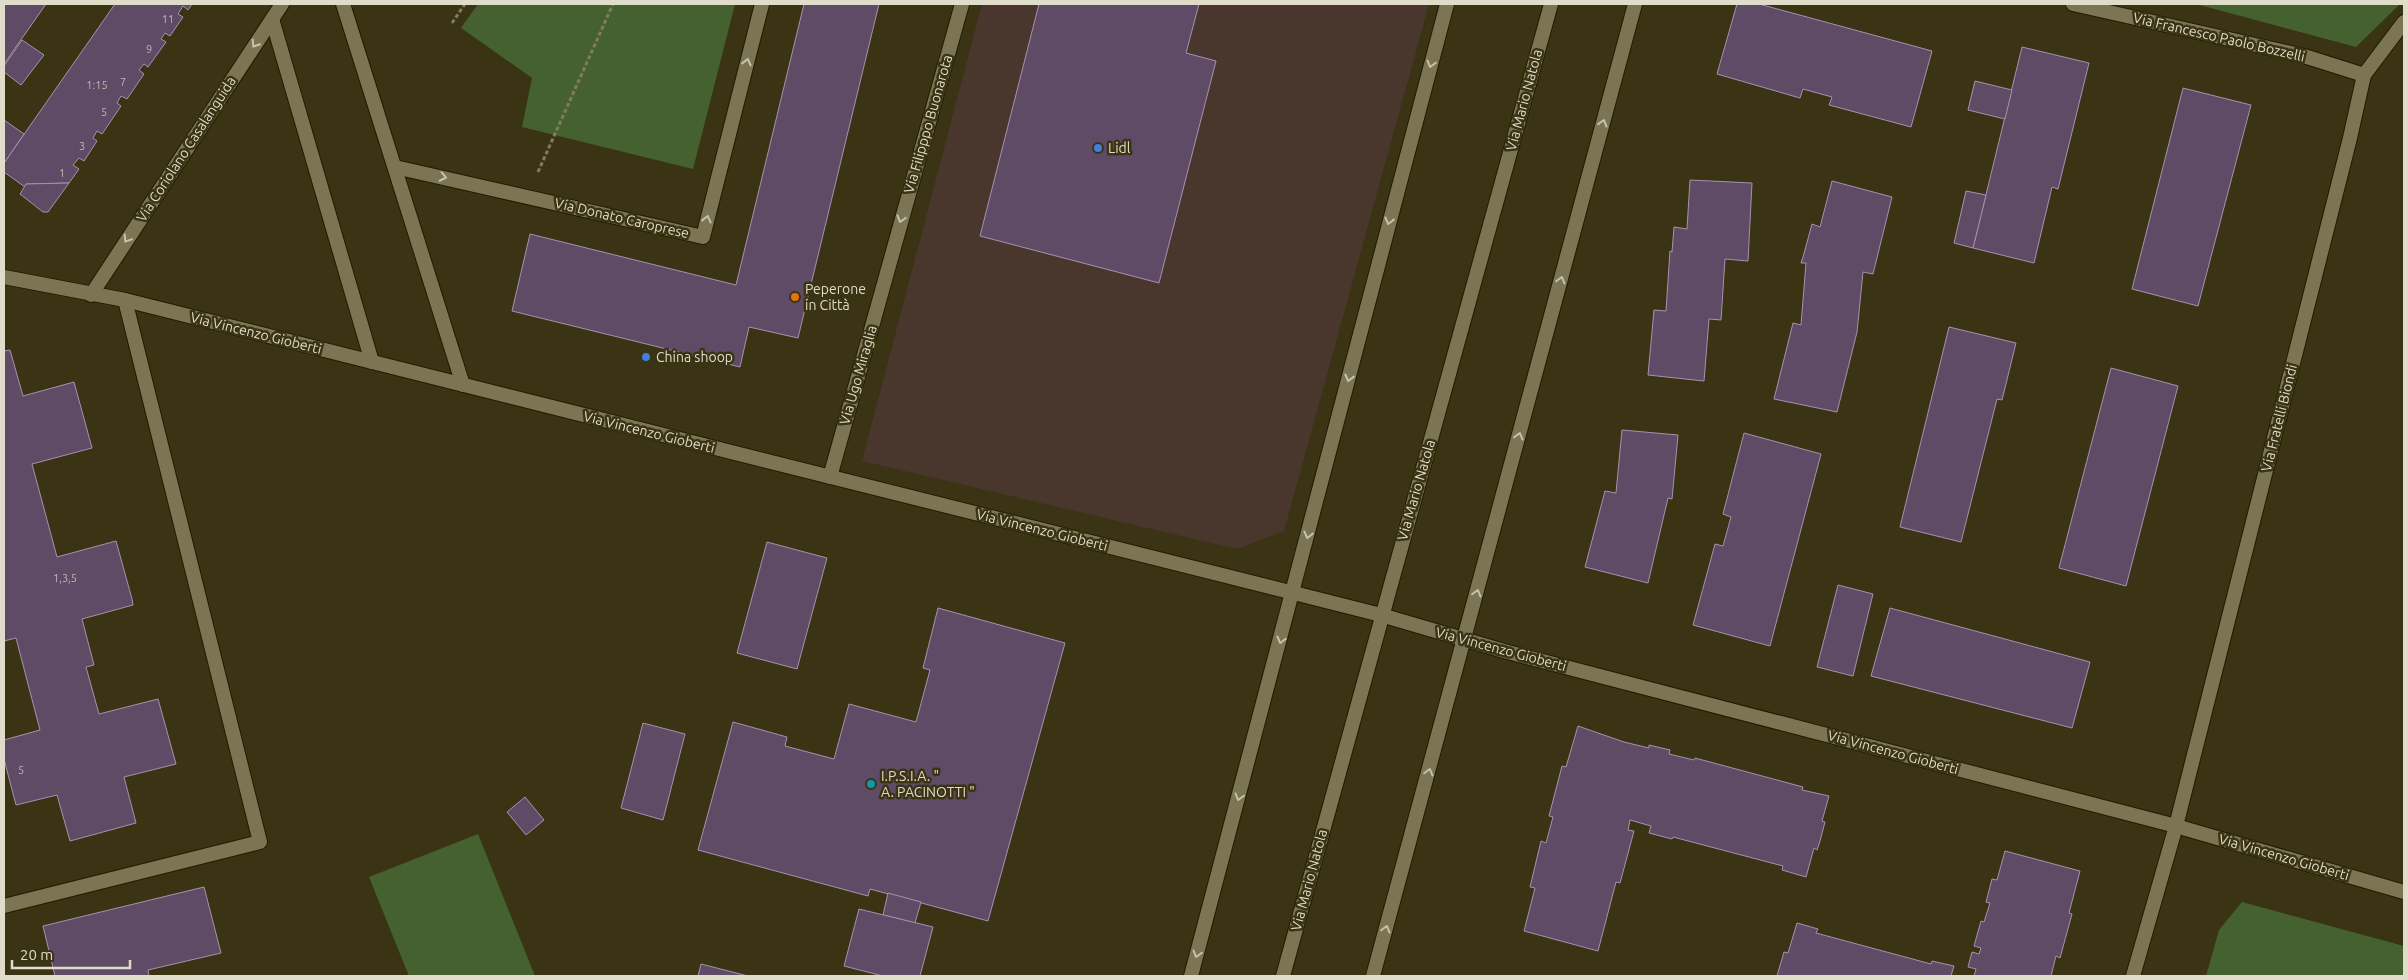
<svg xmlns="http://www.w3.org/2000/svg" width="2408" height="980" font-family="Ubuntu,sans-serif">
<style>
.commercial{fill:#49372e}
.green{fill:#456130}
.building{fill:#5f4b65;stroke:#a891af}
.lines{fill:none;stroke-linecap:round;stroke-linejoin:round}
.minor-casing{stroke:#211b00;stroke-width:16}
.tertiary-casing{stroke:#211b00;stroke-width:16}
.secondary-casing{stroke:#211b00;stroke-width:16}
.path{stroke:#807b61;stroke-width:3;stroke-dasharray:4 2.5;stroke-linecap:butt}
.minor{stroke:#7b7554;stroke-width:14}
.tertiary{stroke:#7b7554;stroke-width:14}
.secondary{stroke:#7b7554;stroke-width:14}
.oneway{stroke:#c6c3ac}
.shop-dot{fill:#3f7fe0;stroke:#3a3414;stroke-width:2}
.food-dot{fill:#e8710a;stroke:#3a3414;stroke-width:2}
.culture-dot{fill:#0f9aa8;stroke:#3a3414;stroke-width:2}
.labels{text-anchor:middle;stroke-width:5;stroke-linejoin:round;paint-order:stroke}
.number-label{font-size:11px;fill:#bfb8b1}
.street-label{font-size:14px;fill:#dfddca;stroke:#3a3414}
.poi-label{font-size:14px;fill:#dfddca;stroke:#3a3414;text-anchor:start}
</style>
<rect width="100%" height="100%" fill="#3a3414"/>
<!-- commercial -->
<polygon class="commercial" points="982,4 1429,4 1284,531 1237,549 862,461"/>
<!-- green -->
<g class="green">
<polygon points="478,4 735,4 693,169 522,127 532,78 461,28"/>
<polygon points="2196,4 2400,4 2356,47"/>
<polygon points="478,834 535,976 409,976 369,877"/>
<polygon points="2242,902 2404,946 2404,976 2206,976 2219,930"/>
</g>
<!-- building -->
<g class="building">
<polygon points="4,4 46,4 4,64"/>
<polygon points="115,4 192,4 188,10 183,6 178,14 183,17 170,36 165,33 161,39 166,42 148,67 144,64 139,70 144,74 127,99 121,96 117,103 121,106 102,134 97,131 93,138 97,141 84,161 79,158 73,165 79,169 69,183 26,184 25,187 4,172 4,163"/>
<polygon points="804,4 879,4 798,338 749,327 740,367 512,311 530,234 736,285"/>
<polygon points="1039,4 1199,4 1186,53 1216,61 1159,283 980,236"/>
<polygon points="1737,4 1759,4 1932,51 1911,127 1829,105 1832,97 1803,89 1800,98 1717,74"/>
<polygon points="22,40 44,55 21,85 4,72 4,66"/>
<polygon points="2022,47 2089,63 2058,189 2052,187 2034,263 1973,248"/>
<polygon points="1975,81 2012,90 2005,119 1968,110"/>
<polygon points="2183,88 2251,105 2198,306 2132,289"/>
<polygon points="4,120 24,134 4,163"/>
<polygon points="1690,180 1752,183 1748,261 1725,259 1721,320 1709,319 1704,381 1648,375 1654,310 1666,311 1670,251 1672,252 1674,227 1687,229"/>
<polygon points="1832,181 1892,197 1873,274 1863,272 1857,332 1837,412 1774,399 1793,323 1801,325 1806,263 1801,263 1803,257 1812,224 1820,227"/>
<polygon points="69,183 48,212 43,212 20,194 26,184"/>
<polygon points="1966,191 1986,195 1973,248 1954,243"/>
<polygon points="1949,327 2016,343 2002,400 1997,399 1961,542 1900,527"/>
<polygon points="10,350 23,396 74,382 92,448 32,464 57,557 116,541 132,599 133,605 82,619 94,665 86,667 99,714 158,699 176,764 124,777 136,823 70,841 57,795 16,805 4,759 4,740 40,730 16,638 4,641 4,351"/>
<polygon points="2111,368 2178,386 2126,586 2059,568"/>
<polygon points="1622,430 1678,435 1672,499 1668,498 1648,583 1585,567 1605,491 1616,493"/>
<polygon points="1744,433 1821,454 1770,646 1693,625 1715,544 1723,546 1731,517 1723,514"/>
<polygon points="767,542 827,558 797,669 737,653"/>
<polygon points="1838,585 1873,594 1853,676 1817,667"/>
<polygon points="938,608 1065,643 988,921 870,889 868,896 698,850 733,722 787,737 785,746 834,759 849,704 916,722 930,670 923,668"/>
<polygon points="1890,608 2090,662 2072,728 1871,676"/>
<polygon points="643,723 685,734 663,820 621,808"/>
<polygon points="1578,726 1624,742 1649,748 1649,745 1670,750 1669,754 1694,760 1695,758 1803,787 1802,790 1829,796 1822,821 1825,822 1820,841 1817,850 1814,848 1806,877 1782,870 1783,866 1673,837 1672,839 1649,833 1651,826 1630,820 1628,830 1634,831 1620,883 1616,882 1598,951 1524,931 1535,888 1530,887 1541,841 1546,843 1553,817 1549,816 1562,766 1566,767"/>
<polygon points="525,797 544,820 526,835 507,812"/>
<polygon points="2005,851 2080,871 2069,913 2072,914 2060,958 2056,956 2051,976 1974,976 1976,969 1968,967 1972,952 1979,954 1981,948 1974,946 1981,921 1984,922 1990,903 1986,902 1992,879 1997,880"/>
<polygon points="204,887 221,953 148,970 149,976 55,976 43,926"/>
<polygon points="888,893 921,902 915,923 883,915"/>
<polygon points="859,909 933,927 920,976 883,976 844,966"/>
<polygon points="1797,923 1818,929 1816,933 1931,964 1932,961 1954,966 1951,976 1777,976 1784,952 1788,953"/>
<polygon points="701,964 748,976 698,976"/>
</g>
<g class="lines">
<defs>
<g id="minor">
<polyline points="343,4 463,385"/>
<polyline points="2073,4 2304,56 2364,75"/>
<polyline points="272,19 372,362"/>
<polyline points="395,167 703,237 762,4"/>
<polyline points="91,295 282,4"/>
<polyline points="830,477 962,4"/>
<polyline points="4,906 260,842 125,300"/>
<polyline points="1191,976 1447,4"/>
<polyline points="1373,976 1635,4"/>
<polyline points="2133,976 2176,826 2350,138 2364,75 2404,22"/>
</g>
<g id="tertiary">
<polyline points="1294,593 1381,615 1504,651 2176,826 2404,892"/>
<polyline points="1283,976 1551,4"/>
</g>
<polyline id="secondary" points="4,277 125,300 1294,593"/>
</defs>
<!-- minor casing -->
<use href="#minor" class="minor-casing"/>
<!-- tertiary casing -->
<use href="#tertiary" class="tertiary-casing"/>
<!-- secondary casing -->
<use href="#secondary" class="secondary-casing"/>
<!-- path -->
<g class="path">
<polyline points="452,23 465,4"/>
<polyline points="538,172 613,4"/>
</g>
<!-- minor -->
<use href="#minor" class="minor"/>
<!-- tertiary -->
<use href="#tertiary" class="tertiary"/>
<!-- secondary -->
<use href="#secondary" class="secondary"/>
</g>
<!-- one-way arrows -->
<defs><path id="oneway-chevron" d="M-2-3.5L2.5 0L-2 3.5" fill="none" stroke-width="1.6" stroke-linecap="round" stroke-linejoin="round" transform="scale(1.25)"/></defs>
<g class="oneway">
<use href="#oneway-chevron" transform="translate(255 44) rotate(123)"/>
<use href="#oneway-chevron" transform="translate(747 62) rotate(-76)"/>
<use href="#oneway-chevron" transform="translate(1431 64) rotate(105)"/>
<use href="#oneway-chevron" transform="translate(1603 123) rotate(-75)"/>
<use href="#oneway-chevron" transform="translate(443 177) rotate(12)"/>
<use href="#oneway-chevron" transform="translate(707 219) rotate(-76)"/>
<use href="#oneway-chevron" transform="translate(901 219) rotate(106)"/>
<use href="#oneway-chevron" transform="translate(1389 221) rotate(104)"/>
<use href="#oneway-chevron" transform="translate(127 239) rotate(123)"/>
<use href="#oneway-chevron" transform="translate(1561 280) rotate(-75)"/>
<use href="#oneway-chevron" transform="translate(1349 378) rotate(104)"/>
<use href="#oneway-chevron" transform="translate(1519 436) rotate(-75)"/>
<use href="#oneway-chevron" transform="translate(1308 535) rotate(104)"/>
<use href="#oneway-chevron" transform="translate(1477 593) rotate(-75)"/>
<use href="#oneway-chevron" transform="translate(1281 640) rotate(105)"/>
<use href="#oneway-chevron" transform="translate(1429 772) rotate(-75)"/>
<use href="#oneway-chevron" transform="translate(1239 797) rotate(105)"/>
<use href="#oneway-chevron" transform="translate(1386 929) rotate(-75)"/>
<use href="#oneway-chevron" transform="translate(1197 954) rotate(105)"/>
</g>
<!-- markers -->
<g class="shop-dot">
<circle cx="1098" cy="148" r="5"/>
<circle cx="646" cy="357" r="5"/>
</g>
<circle class="food-dot" cx="795" cy="297" r="5"/>
<circle class="culture-dot" cx="871" cy="784" r="5"/>
<g class="labels">
<!-- number labels -->
<g class="number-label">
<text x="168" y="23">11</text>
<text x="149" y="53">9</text>
<text x="123" y="86">7</text>
<text x="97" y="89">1:15</text>
<text x="104" y="116">5</text>
<text x="82" y="150">3</text>
<text x="62" y="177">1</text>
<text x="65" y="582">1,3,5</text>
<text x="21" y="774">5</text>
</g>
<!-- street labels -->
<g class="street-label">
<text transform="translate(2219 37) rotate(13)" y="5">Via Francesco Paolo Bozzelli</text>
<text transform="translate(1524 100) rotate(-75)" y="5">Via Mario Natola</text>
<text transform="translate(928 124) rotate(-74)" y="5">Via Filipppo Buonarota</text>
<text transform="translate(186 149) rotate(-57)" y="5">Via Coriolano Casalanguida</text>
<text transform="translate(622 218) rotate(13)" y="5">Via Donato Caroprese</text>
<text transform="translate(256 333) rotate(14)" y="5">Via Vincenzo Gioberti</text>
<text transform="translate(858 375) rotate(-74)" y="5">Via Ugo Miraglia</text>
<text transform="translate(2279 418) rotate(-76)" y="5">Via Fratelli Biondi</text>
<text transform="translate(649 432) rotate(14)" y="5">Via Vincenzo Gioberti</text>
<text transform="translate(1416 490) rotate(-74)" y="5">Via Mario Natola</text>
<text transform="translate(1042 530) rotate(14)" y="5">Via Vincenzo Gioberti</text>
<text transform="translate(1501 649) rotate(15)" y="5">Via Vincenzo Gioberti</text>
<text transform="translate(1893 752) rotate(15)" y="5">Via Vincenzo Gioberti</text>
<text transform="translate(2284 857) rotate(16)" y="5">Via Vincenzo Gioberti</text>
<text transform="translate(1309 880) rotate(-75)" y="5">Via Mario Natola</text>
</g>
<!-- poi labels -->
<g class="poi-label">
<text x="1108" y="153">Lidl</text>
<text x="805" y="294">Peperone<tspan x="805" dy="16">in Città</tspan></text>
<text x="656" y="362">China shoop</text>
<text x="881" y="781">I.P.S.I.A. "<tspan x="881" dy="16">A. PACINOTTI "</tspan></text>
</g>
</g>
<!-- border -->
<rect width="2408" height="980" fill="none" stroke="#dfddca" stroke-width="10"/>
<!-- scale -->
<path d="M12 960v8h118v-8" fill="none" stroke="#dfddca" stroke-width="2.5"/>
<text x="20" y="960" font-size="15" fill="#dfddca" stroke="#3a3414" stroke-width="4" paint-order="stroke">20 m</text>
</svg>
